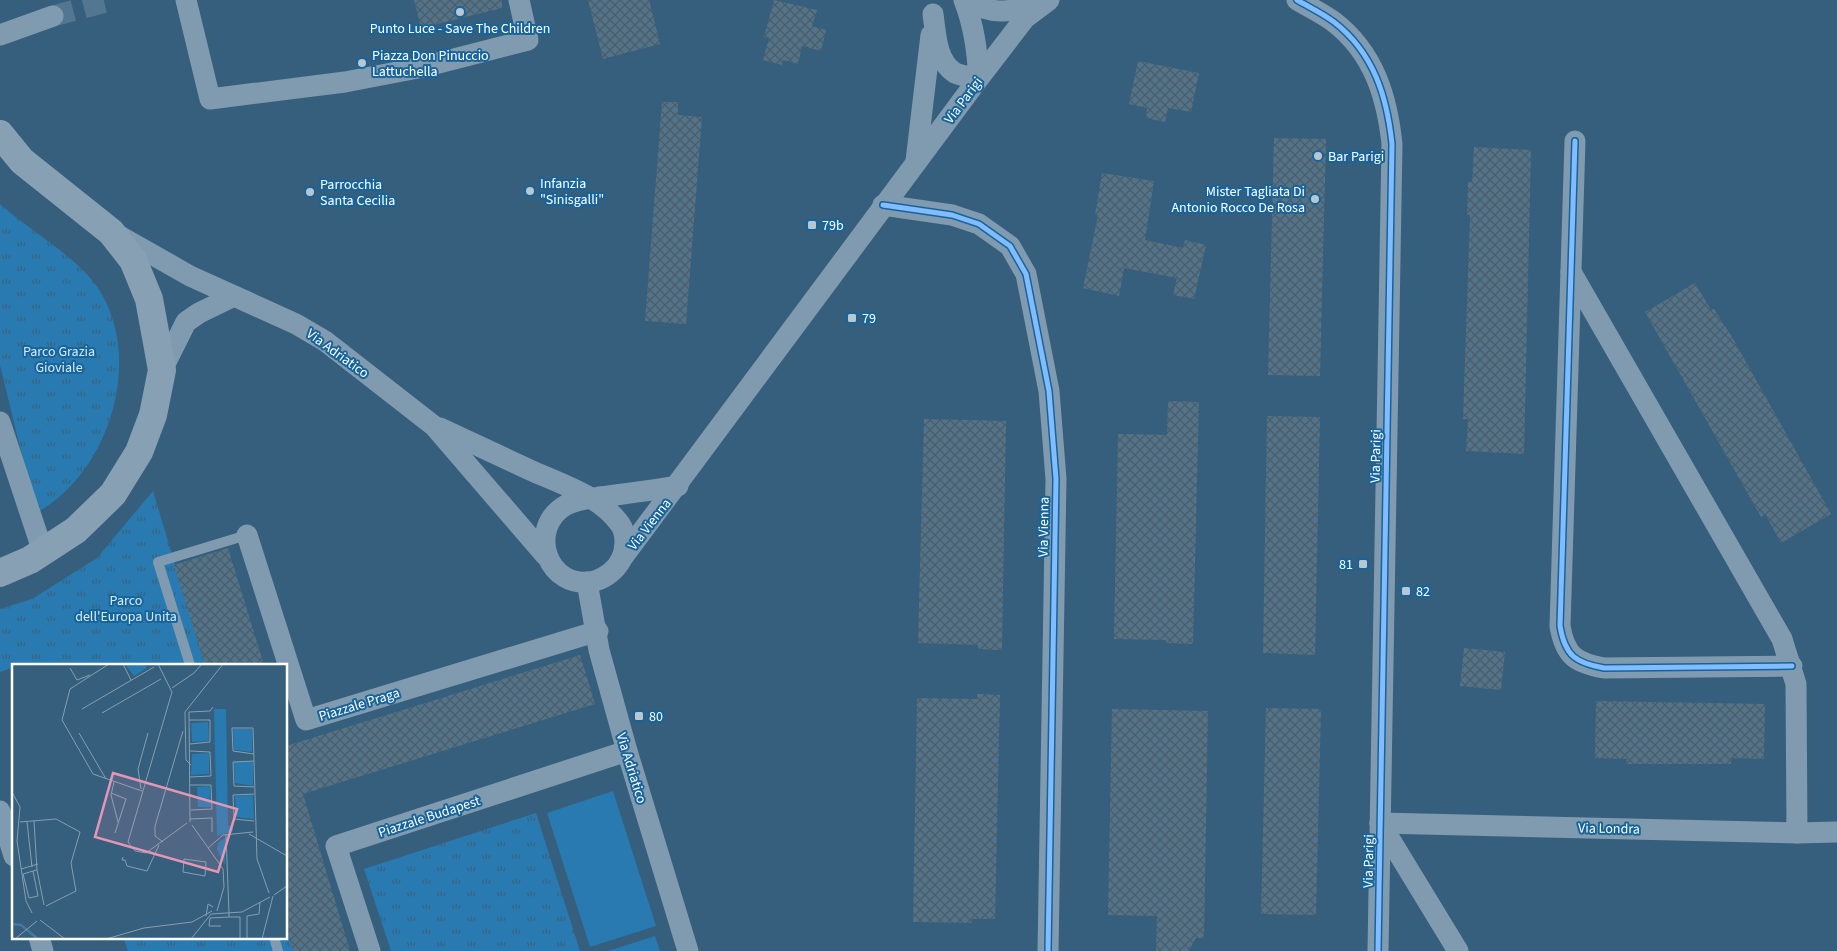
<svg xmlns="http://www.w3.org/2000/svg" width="1837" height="951" font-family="'Source Sans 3',sans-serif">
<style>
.park{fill:url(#park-tufts)}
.garden{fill:#287ab0}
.building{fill:url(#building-cross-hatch)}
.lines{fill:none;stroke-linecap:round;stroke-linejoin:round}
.street-tunnel{stroke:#537790;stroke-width:21;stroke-dasharray:21 11;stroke-linecap:butt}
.lane{stroke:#809baf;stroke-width:10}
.street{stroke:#809baf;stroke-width:21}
.secondary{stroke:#87a0b3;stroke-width:28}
.cycleway-casing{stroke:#17649b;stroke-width:8}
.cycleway{stroke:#80bcff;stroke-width:5}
.poi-dot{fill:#b8c7d2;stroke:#17649b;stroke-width:2}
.labels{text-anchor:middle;stroke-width:4;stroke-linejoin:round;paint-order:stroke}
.poi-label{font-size:14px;fill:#fff;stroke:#17649b;text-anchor:start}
.street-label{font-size:14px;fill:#fff;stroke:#17649b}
.park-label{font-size:14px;fill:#d5ecfc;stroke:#17649b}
.inset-river{fill:none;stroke:#44789e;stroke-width:2.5}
.inset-road{fill:none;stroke:#869fb1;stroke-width:1}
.view{fill:#e497b5;fill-opacity:0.15;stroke:#e497b5;stroke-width:2.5}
.inset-edge{fill:none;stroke:#fff;stroke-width:2.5}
</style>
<defs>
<pattern id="park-tufts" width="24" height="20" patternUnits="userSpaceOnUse" patternTransform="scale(1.25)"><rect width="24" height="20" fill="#287ab0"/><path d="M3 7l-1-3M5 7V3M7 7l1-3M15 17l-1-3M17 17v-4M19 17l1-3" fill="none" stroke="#3a637e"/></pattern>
<pattern id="building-cross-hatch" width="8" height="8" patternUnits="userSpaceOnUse" patternTransform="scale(1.25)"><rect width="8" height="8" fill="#52748b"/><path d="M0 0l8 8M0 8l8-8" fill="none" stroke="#4e5c65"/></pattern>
</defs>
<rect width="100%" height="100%" fill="#355f7d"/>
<!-- park -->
<g class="park">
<path d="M0,204C30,231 75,255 98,288C145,359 109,474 36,513L0,365Z"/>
<polygon points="153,491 205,665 14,665 14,667 0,672 0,609 32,599 97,558"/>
<polygon points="536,813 580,951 391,951 364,869"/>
<polygon points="286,929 293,951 128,951 123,937 286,937"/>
</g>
<!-- garden -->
<g class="garden">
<polygon points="613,791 656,926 590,947 547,813"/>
<polygon points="655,936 660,951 608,951"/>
</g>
<!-- building -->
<g class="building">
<polygon points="414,0 502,0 502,8 421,28"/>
<polygon points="588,0 649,0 660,44 603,59"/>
<polygon points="774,0 817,10 812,26 826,30 821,51 802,46 798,64 783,60 782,65 763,60 769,38 764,37"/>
<polygon points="1138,61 1199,73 1191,112 1168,108 1165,122 1146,118 1147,108 1129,104"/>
<polygon points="662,102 678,102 678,115 702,117 686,324 645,321"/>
<polygon points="1274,138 1326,139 1320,376 1268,375"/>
<polygon points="1474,147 1531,150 1524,454 1466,451 1468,419 1463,419 1470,215 1467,215 1468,182 1472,182"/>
<polygon points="1102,173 1154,181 1145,240 1183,248 1185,240 1206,245 1194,299 1173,295 1177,278 1124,268 1119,296 1083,288 1098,215 1095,215"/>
<polygon points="1695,283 1711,310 1714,309 1732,337 1831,514 1781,543 1765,514 1761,517 1645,312"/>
<polygon points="1168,401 1199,402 1193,644 1166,643 1166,640 1114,639 1118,434 1167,435"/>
<polygon points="1267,416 1320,417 1315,655 1263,653"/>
<polygon points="924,419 1006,421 1002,650 978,649 978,645 918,643"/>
<polygon points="228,548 264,665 205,665 174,565"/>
<polygon points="1464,648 1505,652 1501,690 1460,686"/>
<polygon points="580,655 595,704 303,794 350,951 293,951 286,929 286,746"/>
<polygon points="977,694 1000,695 995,919 972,919 972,923 913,922 917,698 977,699"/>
<polygon points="1596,701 1765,704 1764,759 1732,758 1731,764 1626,764 1627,759 1595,758"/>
<polygon points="1266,708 1321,709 1316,915 1261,914"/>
<polygon points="1112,709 1208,711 1204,938 1196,938 1188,951 1156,951 1157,916 1108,915"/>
</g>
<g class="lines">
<!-- street-tunnel -->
<polyline class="street-tunnel" points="53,16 114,0"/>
<!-- lane -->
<g class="lane">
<polyline points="190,665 158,562 247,535"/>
<polyline points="274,937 278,951"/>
</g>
<!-- street -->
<g class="street">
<polyline points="186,0 210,99 345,82 423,67 528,40 519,0"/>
<path d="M970,0C990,17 1016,11 1039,4"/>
<path d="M1297,0C1309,7 1322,13 1334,22C1374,53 1387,97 1392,144L1378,951"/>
<path d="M933,14C936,35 936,61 955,73C961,76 972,77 979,78C977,50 974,26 964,0"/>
<polyline points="0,35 53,16"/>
<path d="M1575,141L1560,626C1565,656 1576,663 1604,668L1792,666"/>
<polyline points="916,161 931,35"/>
<polyline points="883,205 952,215 979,224 1010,246 1026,274 1049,391 1056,479 1048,951"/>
<polyline points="118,235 190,276 296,324 325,341 434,426 546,556"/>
<polyline points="1571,272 1782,639 1796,684 1797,833"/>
<polyline points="162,370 186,322 199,313 232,297"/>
<polyline points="0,422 43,552"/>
<path d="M440,428C470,442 500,456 530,470C561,484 599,495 620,524C627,534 626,549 621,560C616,570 605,578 595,581C547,592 526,528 566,505C576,500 587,499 599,497C625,494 651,490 678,486"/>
<polyline points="247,535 306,720 598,631"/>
<polyline points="620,561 979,78 1025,18 1049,0"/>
<polyline points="587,582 599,650 627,751 688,951"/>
<polyline points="0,811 14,856"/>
<polyline points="1380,823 1797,833 1837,832"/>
<polyline points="1380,823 1458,951"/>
<polyline points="39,937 43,951"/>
<polyline points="370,951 336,846 627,751"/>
</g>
<!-- secondary -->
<polyline class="secondary" points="0,134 22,161 111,232 133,260 149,299 162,370 153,415 139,452 113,494 76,530 30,560 0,573"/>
<defs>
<g id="cycleway">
<path d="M1297,0C1309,7 1322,13 1334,22C1374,53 1387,97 1392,144L1378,951"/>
<path d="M1575,141L1560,626C1565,656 1576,663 1604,668L1792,666"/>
<polyline points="883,205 952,215 979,224 1010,246 1026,274 1049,391 1056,479 1048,951"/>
</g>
</defs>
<!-- cycleway casing -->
<use href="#cycleway" class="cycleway-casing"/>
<!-- cycleway -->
<use href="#cycleway" class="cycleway"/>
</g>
<!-- markers -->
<g class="poi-dot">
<circle cx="460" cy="12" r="5"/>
<circle cx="362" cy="63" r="5"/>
<circle cx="1318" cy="156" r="5"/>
<circle cx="530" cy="191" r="5"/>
<circle cx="310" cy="192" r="5"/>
<circle cx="1315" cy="199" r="5"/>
<rect x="807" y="220" width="10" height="10" rx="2.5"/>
<rect x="847" y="313" width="10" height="10" rx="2.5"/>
<rect x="1358" y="559" width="10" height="10" rx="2.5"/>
<rect x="1401" y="586" width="10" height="10" rx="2.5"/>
<rect x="634" y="711" width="10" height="10" rx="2.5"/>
</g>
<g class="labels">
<!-- poi labels -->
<g class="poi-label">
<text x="460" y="33" text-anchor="middle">Punto Luce - Save The Children</text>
<text x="372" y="60">Piazza Don Pinuccio<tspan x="372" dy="16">Lattuchella</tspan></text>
<text x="1328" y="161">Bar Parigi</text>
<text x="540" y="188">Infanzia<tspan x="540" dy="16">"Sinisgalli"</tspan></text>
<text x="320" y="189">Parrocchia<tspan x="320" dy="16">Santa Cecilia</tspan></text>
<text x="1305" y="196" text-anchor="end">Mister Tagliata Di<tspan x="1305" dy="16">Antonio Rocco De Rosa</tspan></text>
<text x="822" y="230">79b</text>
<text x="862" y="323">79</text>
<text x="1353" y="569" text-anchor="end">81</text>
<text x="1416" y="596">82</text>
<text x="649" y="721">80</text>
</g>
<!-- street labels -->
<g class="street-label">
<text transform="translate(963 100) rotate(-53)" y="5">Via Parigi</text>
<text transform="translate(338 353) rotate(36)" y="5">Via Adriatico</text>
<text transform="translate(1375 456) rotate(-89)" y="5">Via Parigi</text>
<text transform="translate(649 524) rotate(-52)" y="5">Via Vienna</text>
<text transform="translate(1043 527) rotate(-89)" y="5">Via Vienna</text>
<text transform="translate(359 704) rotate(-17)" y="5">Piazzale Praga</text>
<text transform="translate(632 768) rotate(73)" y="5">Via Adriatico</text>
<text transform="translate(429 816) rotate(-18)" y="5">Piazzale Budapest</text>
<text transform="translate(1609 828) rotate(1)" y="5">Via Londra</text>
<text transform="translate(1368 861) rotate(-89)" y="5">Via Parigi</text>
</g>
<!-- park labels -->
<g class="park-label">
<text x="59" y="356">Parco Grazia<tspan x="59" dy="16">Gioviale</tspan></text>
<text x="126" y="605">Parco<tspan x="126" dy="16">dell'Europa Unita</tspan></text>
</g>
</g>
<!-- overview -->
<g transform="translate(12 664)">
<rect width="275" height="275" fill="#355f7d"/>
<path d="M113,0H133L135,4L122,12Z" fill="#287ab0"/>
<path d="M202,45H214L216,162L221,163V167L205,172ZM196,58L197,77L180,78L179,59ZM221,65H240V88L222,86ZM197,89V110L179,111L180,90ZM222,98H241V122L223,119ZM198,122L199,143H186L185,123ZM241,131L242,155L224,153L223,132ZM214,173L213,193V201L205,186L206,179Z" fill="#287ab0"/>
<path class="inset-river" d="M0,260L9,261L26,275"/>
<path class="inset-road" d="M97,0L58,25L50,56L81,110L130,127M111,0L119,16M146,0L160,28L116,178L123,187L134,189L175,159M58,4L65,16L78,11M160,24L182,9L190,0M70,45L142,3M90,49L149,15M177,56H198V78L178,80M67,69L94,115M178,87L198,88L199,112L178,113M242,90L221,87L220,64H241L245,195L257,229M242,97L221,98L222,122L242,123M179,101L174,96L173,48L211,0M102,118L99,131L106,158M178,121H199L200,145L179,146M129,125L126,105L136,69M0,128L8,143L5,177L14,237L20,249M99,129L114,135L103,169M242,130L221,131L222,155L242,157M178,155L200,154V168M22,157L25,206M8,158L44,155L68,168L59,199L64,227L34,242M15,158L20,203M178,158L177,48L198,47L201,43M180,161L211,205L212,223L205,247M237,170L275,192M214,171L217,249M151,178L143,172V162L171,67M196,184L211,171L241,168M111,193L110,196H113L115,202L135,207L147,181M172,195L194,198L193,212L171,208ZM9,205L26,200M21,207L26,232L17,234L11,210L21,207L25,206L32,241M262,231L275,222M194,252L196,240L201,243M217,253H228V275M28,256L53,275M209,262H197L198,254L217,253V249M3,275L25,257M94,275L132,264L180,258L200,247M179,275L199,250L230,248L258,233M235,275V252L247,250L248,238M250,275L261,232"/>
<path class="view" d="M101,109L225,145L206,208L83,173Z"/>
<rect width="275" height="275" class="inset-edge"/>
</g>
</svg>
